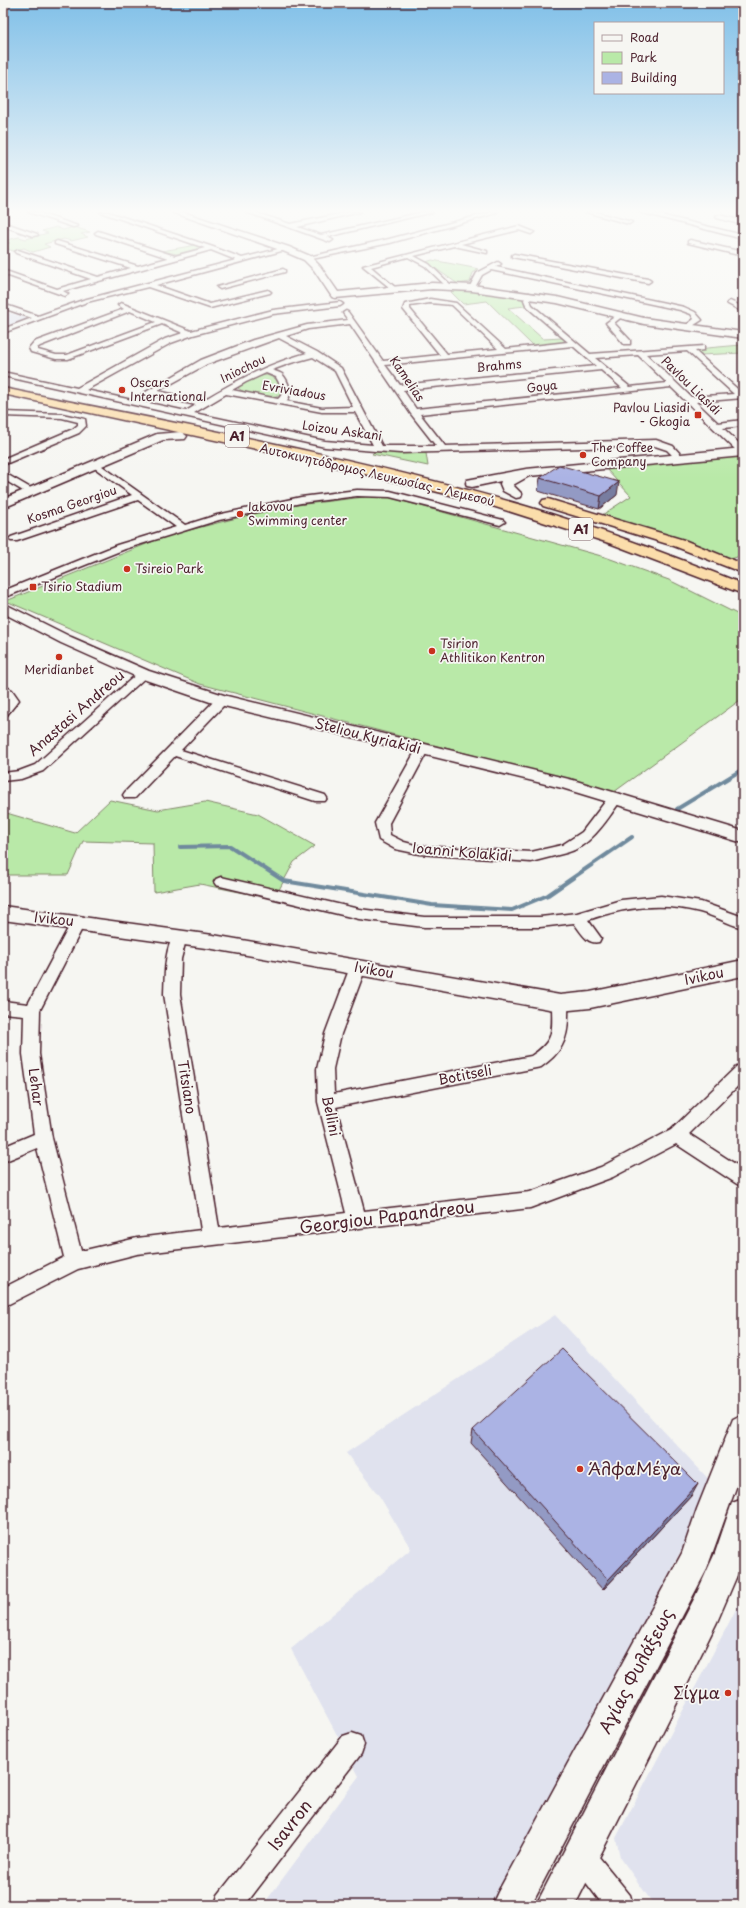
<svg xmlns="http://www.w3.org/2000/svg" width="746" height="1908" font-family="'Playpen Sans',sans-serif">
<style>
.built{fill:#e0e2ee}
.green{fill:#b9e9a8;stroke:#82846a}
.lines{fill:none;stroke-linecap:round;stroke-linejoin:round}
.stream{stroke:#6f8a9d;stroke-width:4}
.street-casing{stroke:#4a1f2b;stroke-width:3}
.secondary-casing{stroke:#4a1f2b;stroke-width:3}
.highway-casing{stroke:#4a1f2b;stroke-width:3}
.street{fill:#f6f6f2;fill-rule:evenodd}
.secondary{fill:#f6f6f2;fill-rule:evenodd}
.highway{fill:#fbddab;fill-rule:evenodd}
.wall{fill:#939ac4;stroke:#4a1f2b}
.shaded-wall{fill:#787da0;stroke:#4a1f2b}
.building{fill:#abb3e4;stroke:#4a1f2b}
.poi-dot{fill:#c8321e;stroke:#f6f6f2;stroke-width:1.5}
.labels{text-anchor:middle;stroke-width:3.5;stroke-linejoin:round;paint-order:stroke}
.far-street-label{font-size:12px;fill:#4a1f2b;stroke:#f6f6f2}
.far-poi-label{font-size:12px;fill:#4a1f2b;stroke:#f6f6f2;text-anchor:start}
.shield{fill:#f6f6f2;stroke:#7e6067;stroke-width:1}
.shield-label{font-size:13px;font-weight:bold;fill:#4a1f2b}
.street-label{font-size:14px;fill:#4a1f2b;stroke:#f6f6f2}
.near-street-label{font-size:17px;fill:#4a1f2b;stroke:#f6f6f2}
.near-poi-label{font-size:17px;fill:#4a1f2b;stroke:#f6f6f2;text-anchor:start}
</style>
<rect width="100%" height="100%" fill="#f6f6f2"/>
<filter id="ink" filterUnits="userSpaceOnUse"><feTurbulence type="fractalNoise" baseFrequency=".025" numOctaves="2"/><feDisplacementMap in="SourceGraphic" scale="8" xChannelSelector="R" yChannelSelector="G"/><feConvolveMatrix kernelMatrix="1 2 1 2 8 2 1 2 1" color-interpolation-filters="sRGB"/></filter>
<g filter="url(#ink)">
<!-- built -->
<g class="built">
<polygon points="3,311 23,317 28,319 3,329"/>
<polygon points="555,1315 715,1486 494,1905 263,1905 359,1776 291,1649 411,1549 380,1497 346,1453"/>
<polygon points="743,1596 743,1905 654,1905 620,1857 616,1838"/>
</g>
<!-- green -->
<g class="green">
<polygon points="56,227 63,230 74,227 90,232 81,234 88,237 71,241 64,239 44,244 50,247 33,252 24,248 13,251 3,247 3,245 10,243 3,241 19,237 26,239 48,233 42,231"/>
<polygon points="196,245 200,248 177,254 162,251"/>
<polygon points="432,260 479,269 473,273 470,282 458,284 426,262"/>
<polygon points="456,288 522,296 525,306 508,308 543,339 562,338 567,342 563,344 534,347 487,301 463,304 451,292"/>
<polygon points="741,345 743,346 743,353 700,355 696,352 707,348"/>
<path d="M267,375L276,379L283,391L280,396C268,397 247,396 238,388C245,380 256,376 267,375Z"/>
<polygon points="374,452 426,453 428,466 372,454"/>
<polygon points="743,455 743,555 731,559 602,515 631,496 605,468"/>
<polygon points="381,495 605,557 669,580 743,617 743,698 614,792 200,684 6,601 166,536 280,507"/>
<polygon points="110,800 158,810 205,802 258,814 315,846 294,862 274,899 200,884 154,892 153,843 83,841 68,875 9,875 3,873 3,812 75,833"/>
</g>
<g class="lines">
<!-- stream -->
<g class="stream">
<polyline points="677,809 743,769"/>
<polyline points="180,847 230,846 284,881 432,905 512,910 548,895 632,837"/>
</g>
<defs>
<g id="street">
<polygon points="28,212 36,212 78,226 73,227"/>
<polygon points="100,212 108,212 213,247 242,258 286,247 289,249 156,285 210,304 268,290 271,292 270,293 210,308 148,287 87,302 3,333 3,329 32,318 3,308 3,304 38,316 83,300 236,260 211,250 63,291 68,294 65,296 3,274 3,270 57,289 91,279 16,253 15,252 18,250 98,277 131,268 55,244 55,242 57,241 138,266 168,258 96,234 95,233 98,231 175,256 205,248"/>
<polygon points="246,212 254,212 290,224 350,212 360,212 297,227 321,235 423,212 433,212 327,237 333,240 330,242"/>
<polygon points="492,212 497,213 390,243 307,260 304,258 389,239"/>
<polygon points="586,212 595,212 632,222 629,224"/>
<polygon points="639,212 648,212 743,235 743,239"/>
<polygon points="719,215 743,221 743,225 717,218 716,217"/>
<polygon points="3,222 37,234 38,235 33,236 3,226"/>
<polygon points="519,226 534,232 531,234 519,230 461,244 487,251 487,253 454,246 414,256 429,264 451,285 451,287 447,287 425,266 408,257 371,267 396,288 397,289 394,291 363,266"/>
<polygon points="690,240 743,252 743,256 688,243 688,241"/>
<polygon points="514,254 648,279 651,281 648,283 512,257 512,255"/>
<polygon points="498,262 501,264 496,267 684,307 695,312 702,320 688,329 684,327 694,319 691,314 680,310 491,270 482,275 474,289 470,289 469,288 477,273"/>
<polygon points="283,269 285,270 285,272 220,289 217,287"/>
<path d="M529,293L532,295L530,300L532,305L590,354L704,346V350L695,351L743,394V398L696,402L718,423L743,420V426L723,428L743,447V455L740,454L671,387L420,414L445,446L656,440L673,446L684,458L680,461L677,460L667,450L655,446L400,453L325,447L3,376V372L77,388L165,339L183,333L162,324L68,359H56L31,352L29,348L34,342L124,309L118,305L121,303L191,331L273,310L340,302L343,304L340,306L273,314L193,335L171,343L86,390L132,400L201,360L253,340L307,325L348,320L343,313L346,311L348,312L383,361L440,355L403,309L405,304L430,299L456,303L506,349L568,342L527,307L524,300L527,294ZM430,303L452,305L498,349L447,354L410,309V306ZM130,311L156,322L67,355H56L38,350L37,348L40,346ZM350,324L411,414L436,446H382L341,368L317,352L286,336L308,329ZM279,338L307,353C268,364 237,380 202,401L158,391L207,364ZM573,346L596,366L400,385L385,365ZM687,351L734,394L691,397L646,354ZM638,355L667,383L630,387L595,358ZM313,357L335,371L353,407L322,408L286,401C294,395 288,380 282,374C280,373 275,371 272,370L291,363ZM601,370L622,388L416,409L403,390ZM266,373L276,377C280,385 286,393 278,399L232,390L246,382ZM226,394L322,412H355L373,445L325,441L194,413ZM152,395L196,405L186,411L140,401Z"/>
<polygon points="730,301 743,307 743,312 728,304 727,303"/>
<polygon points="620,313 624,315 614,323 630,340 630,344 624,344 606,323"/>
<polygon points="3,412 62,414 85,419 86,426 79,433 3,465 3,459 73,429 78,425 78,422 62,418 3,416"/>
<polygon points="95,461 185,525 217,515 301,497 357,490 390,491 503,520 505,522 500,525 390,497 357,496 301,503 219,520 125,549 3,598 3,591 117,545 176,527 138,500 17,541 11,541 9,539 11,537 132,495 92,466 91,464"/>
<polygon points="3,472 34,490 36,492 34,494 28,494 3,479"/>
<polygon points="143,671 149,674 147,676 43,771 21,779 3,781 3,773 19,771 35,765 139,672"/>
<polygon points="3,685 12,690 19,700 7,715 3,716 3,704 7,700 3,694"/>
<polygon points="222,696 228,700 226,703 181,750 325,795 327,798 325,801 315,801 175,756 135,798 125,798 123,795 125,792 218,697"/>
<path d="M422,746L428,750L389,823L390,835L404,842L419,846L531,852L562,845L582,832L611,794H621L623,797C609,817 591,847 566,853L531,862L419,854L395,849L379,840L375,823L416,750Z"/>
<path d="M221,877L359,909L424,917H540L577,913L621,900L661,896L701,902L743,917V928C728,924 715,916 700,912C662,902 624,907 588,920L601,938L599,942C587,945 581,932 574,923L540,927H424L359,919L216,885L214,882L216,879Z"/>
<path d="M79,916L84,917L86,921L40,1010L39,1054L52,1138L81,1251L137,1238L201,1230L164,994C165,973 164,951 175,932L180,931L185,932L187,936L181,959L180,994L219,1228L346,1213L318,1102L317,1069L325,1034L350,967L353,963L358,961L363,963L366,967L341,1034L333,1069L334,1094L531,1056C556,1040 552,1030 552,1003L554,999L560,997L566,999C569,1005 568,1011 568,1017C568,1041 560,1054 541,1067L336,1107L364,1211L530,1192L601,1167L671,1130L737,1066L743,1064V1081L689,1134L743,1169V1187L737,1184L676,1144L613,1177L530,1208L137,1254L78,1269L3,1307V1288L64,1257L37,1148L3,1162V1147L34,1134L23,1054L24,1015L3,1013V1001L28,1004L72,921L74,917Z"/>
<polygon points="352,1733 361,1736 364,1745 361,1754 245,1905 215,1905 218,1895 343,1736"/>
<polygon points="581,1842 590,1846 630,1895 633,1905 603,1905 572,1864 568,1855 572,1846"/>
</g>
<g id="secondary">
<polygon points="172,212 183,212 289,247 310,256 320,266 338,292 432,283 472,285 557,297 644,318 743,332 743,338 644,324 557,303 472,291 432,289 335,298 332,297 314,270 304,260 283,251"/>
<polygon points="181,432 187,436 185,439 163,440 3,508 3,499 157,434"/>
<polygon points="743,448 743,456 529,476 513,485 522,494 521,497 516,498 503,491 500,484 501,481 472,487 467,486 466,483 467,480 472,479 526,469"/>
<polygon points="3,603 71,637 149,671 227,696 573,780 743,831 743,843 562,788 216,704 137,677 61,643 3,613"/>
<polygon points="3,906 213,935 560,995 590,992 743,960 743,976 590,1008 560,1011 213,949 3,920"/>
<polygon points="743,1414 743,1468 706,1571 531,1905 492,1905 498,1892 682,1553 697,1509 733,1419"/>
<polygon points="743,1499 743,1561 738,1573 717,1622 674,1709 575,1905 536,1905 694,1599 715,1553 732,1503"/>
</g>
<g id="highway">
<path d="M3,388C177,424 354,456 525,506C599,528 671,555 743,584V594L612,544L483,503L307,460L3,394Z"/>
<polygon points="548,499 684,540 743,564 743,573 674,546 543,506 541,503 543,500"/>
</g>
</defs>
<!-- street casing -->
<use href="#street" class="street-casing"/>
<!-- secondary casing -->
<use href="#secondary" class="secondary-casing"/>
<!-- highway casing -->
<use href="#highway" class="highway-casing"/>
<!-- street -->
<use href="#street" class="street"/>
<!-- secondary -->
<use href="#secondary" class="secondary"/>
<!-- highway -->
<use href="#highway" class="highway"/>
</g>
<!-- wall -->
<g class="wall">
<polygon points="540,478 617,495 599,509 538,491"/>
<polygon points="473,1430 692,1495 603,1590 471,1443"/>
</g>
<!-- shaded-wall -->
<g class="shaded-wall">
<polygon points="619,482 617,495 599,509 601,496"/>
<polygon points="698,1484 692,1495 603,1590 608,1580"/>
</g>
<!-- building -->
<g class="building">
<polygon points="559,465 619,482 601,496 540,478"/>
<polygon points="562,1349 698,1484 608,1580 473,1430"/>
</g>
</g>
<!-- sky -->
<linearGradient id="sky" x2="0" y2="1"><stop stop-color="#81c0e8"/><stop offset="0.44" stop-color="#fbfbf9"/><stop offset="1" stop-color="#fbfbf9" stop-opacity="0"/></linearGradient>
<rect width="746" height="479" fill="url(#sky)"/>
<!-- markers -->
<g class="poi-dot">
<circle cx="122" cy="390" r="4"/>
<rect x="694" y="411" width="8" height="8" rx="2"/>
<circle cx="583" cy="455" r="4"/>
<circle cx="240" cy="514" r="4"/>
<circle cx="127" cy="569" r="4"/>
<rect x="29" y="583" width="8" height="8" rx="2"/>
<circle cx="432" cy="651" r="4"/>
<circle cx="59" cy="657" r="4"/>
<circle cx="580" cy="1469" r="4"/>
<circle cx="728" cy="1693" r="4"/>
</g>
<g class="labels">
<!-- far-street labels -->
<g class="far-street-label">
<text transform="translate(499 366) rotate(-5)" y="4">Brahms</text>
<text transform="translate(243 369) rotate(-26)" y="4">Iniochou</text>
<text transform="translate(407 379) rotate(56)" y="4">Kamelias</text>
<text transform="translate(691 386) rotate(44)" y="4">Pavlou Liasidi</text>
<text transform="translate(542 387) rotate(-7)" y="4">Goya</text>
<text transform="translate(294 391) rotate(10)" y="4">Evriviadous</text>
<text transform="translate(342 431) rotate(8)" y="4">Loizou Askani</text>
<text transform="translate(377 475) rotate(13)" y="4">Αυτοκινητόδρομος Λευκωσίας - Λεμεσού</text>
<text transform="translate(72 505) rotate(-19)" y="4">Kosma Georgiou</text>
</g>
<!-- far-poi labels -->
<g class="far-poi-label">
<text x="130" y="387">Oscars<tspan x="130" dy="14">International</tspan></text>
<text x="690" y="412" text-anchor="end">Pavlou Liasidi<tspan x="690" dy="14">- Gkogia</tspan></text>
<text x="591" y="452">The Coffee<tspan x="591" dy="14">Company</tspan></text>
<text x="248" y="511">Iakovou<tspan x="248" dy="14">Swimming center</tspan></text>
<text x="135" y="573">Tsireio Park</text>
<text x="41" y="591">Tsirio Stadium</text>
<text x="440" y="648">Tsirion<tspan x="440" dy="14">Athlitikon Kentron</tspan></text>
<text x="59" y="674" text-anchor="middle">Meridianbet</text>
</g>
<!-- shield labels -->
<g class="shield">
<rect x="225" y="425" width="24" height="22" rx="3"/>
<rect x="569" y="518" width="24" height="22" rx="3"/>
</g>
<g class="shield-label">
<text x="237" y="441">A1</text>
<text x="581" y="534">A1</text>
</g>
<!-- street labels -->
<g class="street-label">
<text transform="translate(76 713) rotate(-41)" y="5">Anastasi Andreou</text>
<text transform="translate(368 736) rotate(14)" y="5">Steliou Kyriakidi</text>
<text transform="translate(462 852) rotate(5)" y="5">Ioanni Kolakidi</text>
<text transform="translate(54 919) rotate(6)" y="5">Ivikou</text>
<text transform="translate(374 970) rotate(10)" y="5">Ivikou</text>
<text transform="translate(704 976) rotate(-12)" y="5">Ivikou</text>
<text transform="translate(465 1075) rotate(-11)" y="5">Botitseli</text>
<text transform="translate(36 1087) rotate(82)" y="5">Lehar</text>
<text transform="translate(187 1087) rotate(81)" y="5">Titsiano</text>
<text transform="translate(331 1116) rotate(78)" y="5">Bellini</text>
</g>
<!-- near-street labels -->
<g class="near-street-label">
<text transform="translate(387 1217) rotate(-7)" y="6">Georgiou Papandreou</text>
<text transform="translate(636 1671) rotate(-62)" y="6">Αγίας Φυλάξεως</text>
<text transform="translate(290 1825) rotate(-52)" y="6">Isavron</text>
</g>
<!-- near-poi labels -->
<g class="near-poi-label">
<text x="588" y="1475">ΆλφαΜέγα</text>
<text x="720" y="1699" text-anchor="end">Σίγμα</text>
</g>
</g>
<!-- margin -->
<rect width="746" height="1908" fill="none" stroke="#f6f6f2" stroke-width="16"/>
<rect x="8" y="8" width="730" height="1892" fill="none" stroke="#4a1f2b" stroke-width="1.5" filter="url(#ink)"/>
<!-- legend -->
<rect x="594" y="22" width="130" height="72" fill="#f6f6f2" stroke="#b1a0a2"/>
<rect x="602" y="35" width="20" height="6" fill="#f6f6f2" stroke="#b1a0a2"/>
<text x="630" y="42" font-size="12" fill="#4a1f2b">Road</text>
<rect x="602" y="52" width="20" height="12" fill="#b9e9a8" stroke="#b1a0a2"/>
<text x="630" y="62" font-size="12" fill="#4a1f2b">Park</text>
<rect x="602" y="72" width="20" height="12" fill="#abb3e4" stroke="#b1a0a2"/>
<text x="630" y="82" font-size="12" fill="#4a1f2b">Building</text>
</svg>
